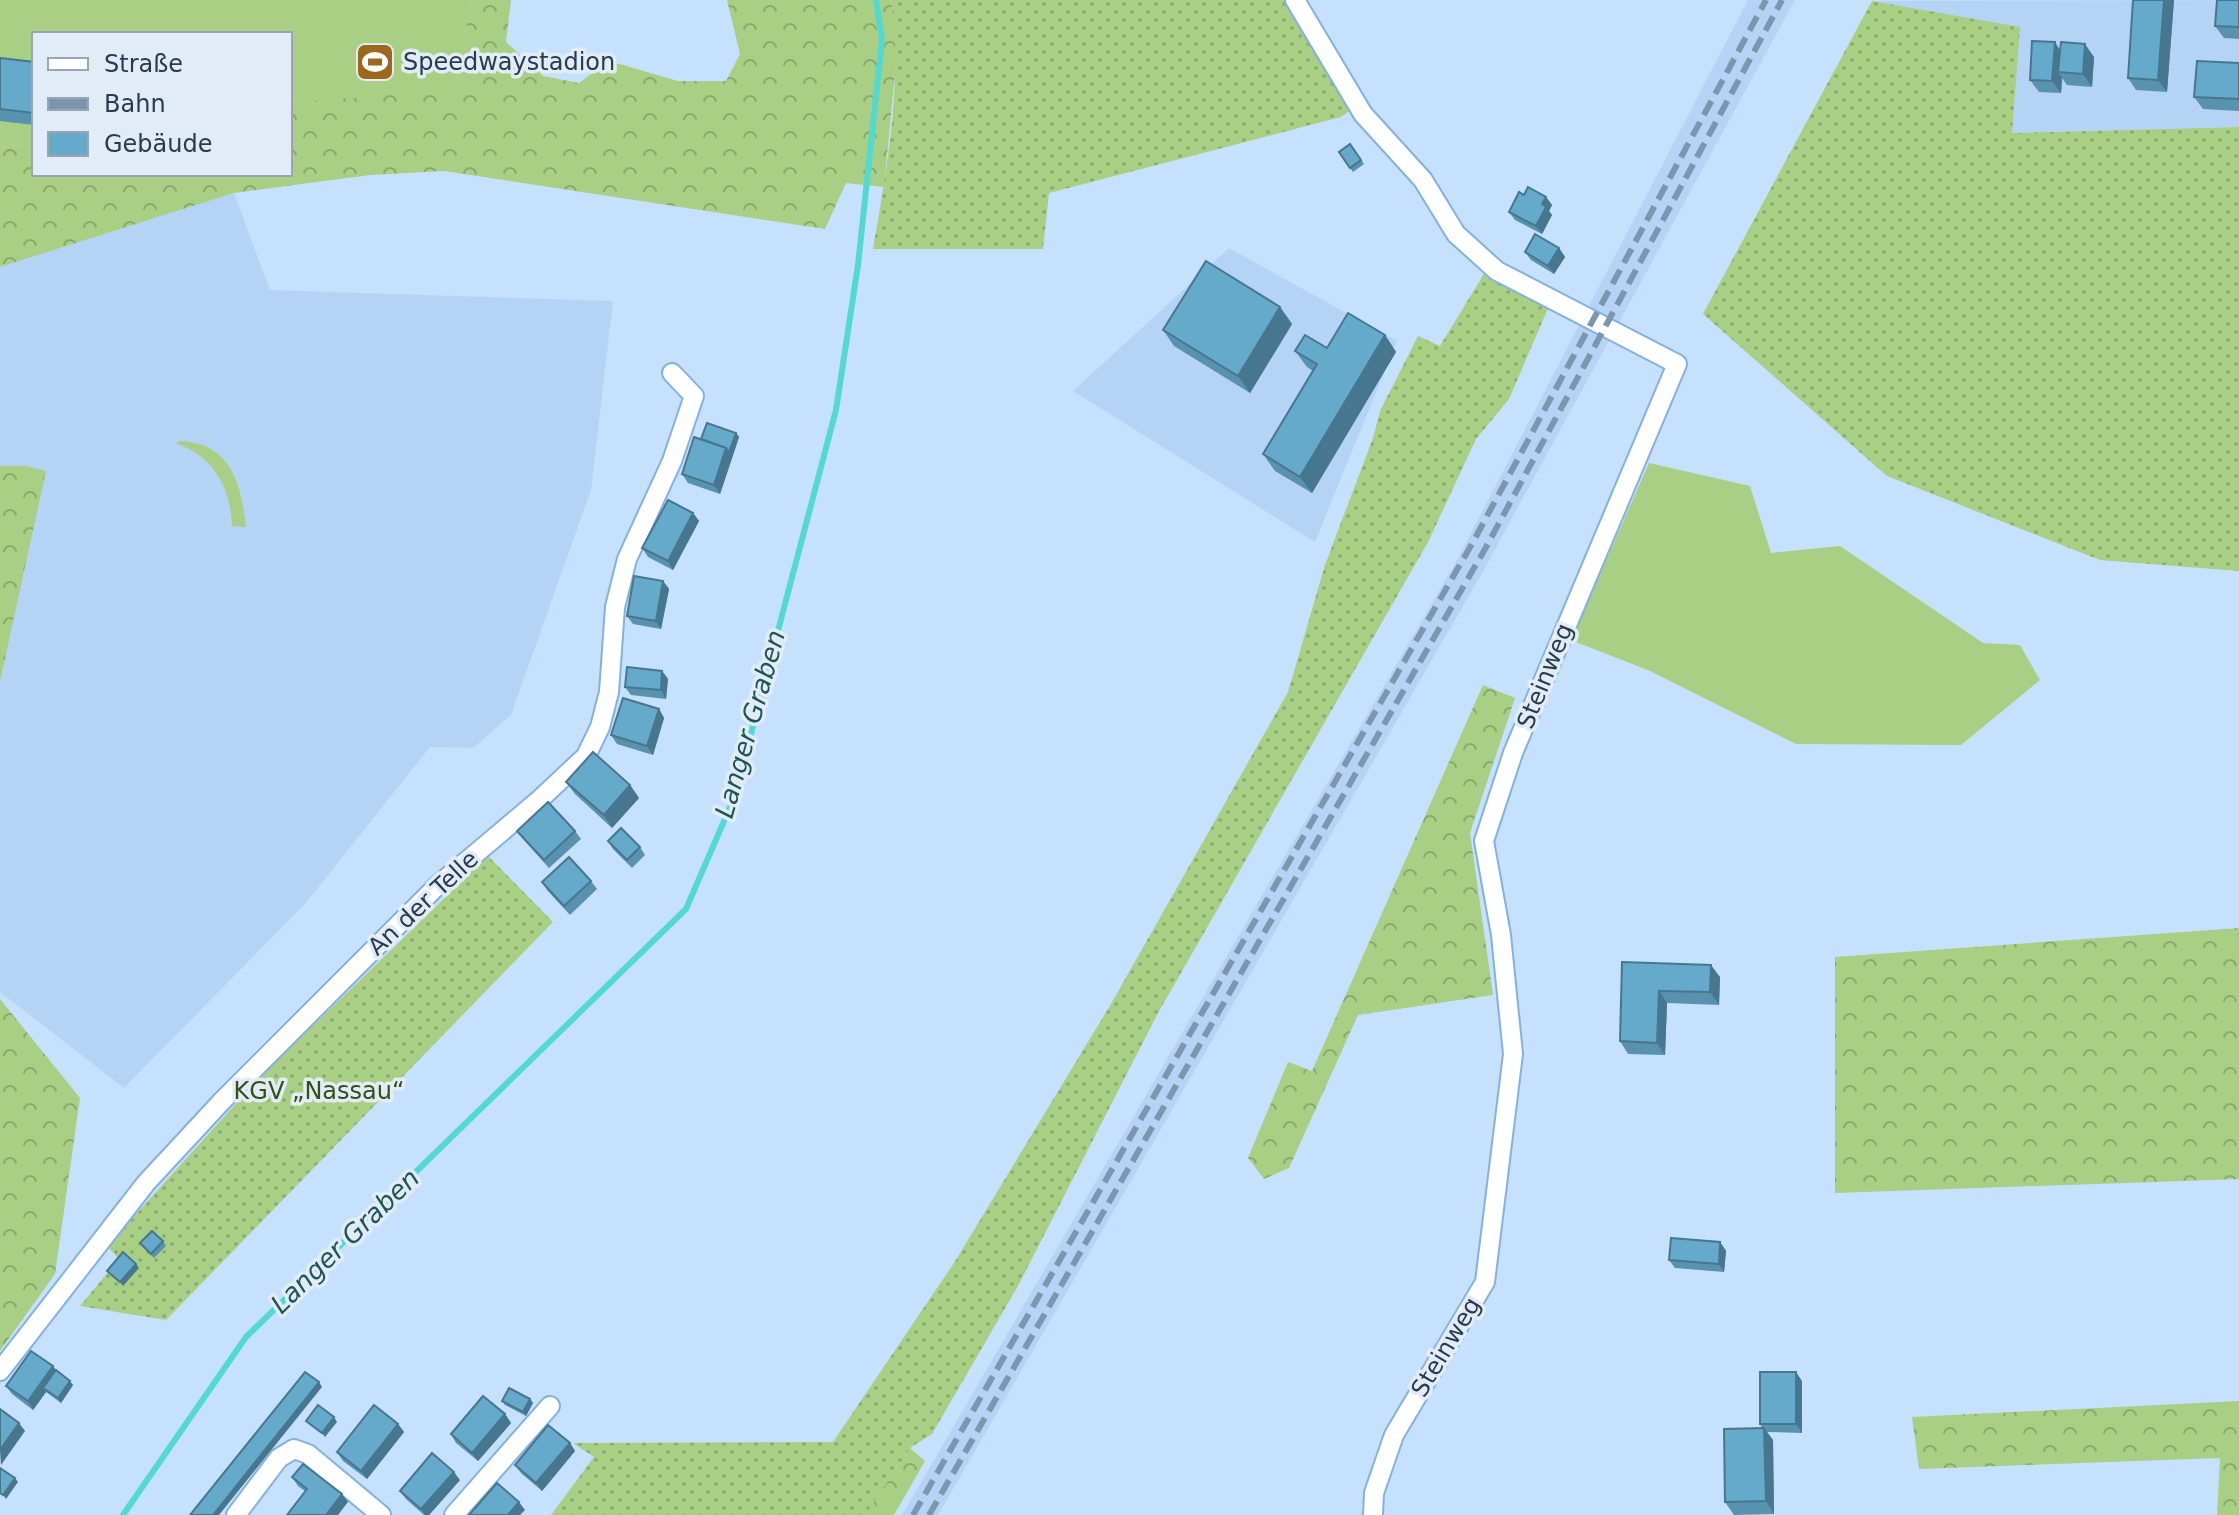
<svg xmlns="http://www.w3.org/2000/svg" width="2239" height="1515" font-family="'DejaVu Sans',sans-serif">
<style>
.built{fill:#b5d4f5}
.grass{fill:#a8cf84}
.forest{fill:url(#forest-crowns)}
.garden{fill:url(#garden-dots)}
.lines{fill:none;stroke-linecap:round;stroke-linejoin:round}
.stream{stroke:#54d8d2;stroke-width:6}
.minor-casing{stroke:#84b1e1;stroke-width:22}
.minor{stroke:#fff;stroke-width:18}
.rail{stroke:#7d95ad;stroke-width:6;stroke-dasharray:16 8;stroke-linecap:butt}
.wall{fill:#5892af}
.shaded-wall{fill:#47778e}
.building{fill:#66aacb;stroke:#47778e;stroke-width:2}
.labels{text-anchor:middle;stroke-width:7;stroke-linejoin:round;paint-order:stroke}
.poi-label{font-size:24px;fill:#293b4f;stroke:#e2ecf6;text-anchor:start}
.street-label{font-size:24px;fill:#293b4f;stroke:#e2ecf6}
.park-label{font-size:24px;fill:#364f18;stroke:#e2ecf6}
.water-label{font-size:26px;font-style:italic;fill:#1e5653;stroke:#e2ecf6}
</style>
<defs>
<pattern id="forest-crowns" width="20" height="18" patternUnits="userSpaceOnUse" patternTransform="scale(2)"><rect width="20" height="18" fill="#a8cf84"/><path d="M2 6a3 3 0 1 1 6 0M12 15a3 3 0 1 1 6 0" fill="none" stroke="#89a96e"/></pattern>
<pattern id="garden-dots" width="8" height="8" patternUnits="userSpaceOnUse" patternTransform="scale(2)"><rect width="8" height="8" fill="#a8cf84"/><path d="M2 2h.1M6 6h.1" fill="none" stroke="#89a96e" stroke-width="1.8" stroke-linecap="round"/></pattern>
</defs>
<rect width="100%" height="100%" fill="#c5e1fe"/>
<!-- built -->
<g class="built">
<polygon points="1748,0 1795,0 1481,575 938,1515 902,1515 1457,560"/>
<polygon points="2239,0 2239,127 2011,133 1872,1"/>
<polygon points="234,193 270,290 613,301 591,490 511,715 473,748 430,747 305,904 124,1088 0,992 0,267"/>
<polygon points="1229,248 1397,341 1315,542 1073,391"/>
</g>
<!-- grass -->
<g class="grass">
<polygon points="0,0 471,0 455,91 290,103 290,34 34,34 34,143 0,147"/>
<path d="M178,441C230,442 241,482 246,527L232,526C231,489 214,456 177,444Z"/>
<polygon points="1649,463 1750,486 1771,553 1840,546 1983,643 2020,645 2040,680 1961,745 1796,744 1650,671 1571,640"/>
</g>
<!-- forest -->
<g class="forest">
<polygon points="471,0 511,0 506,42 543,76 579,83 609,61 678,81 726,81 740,54 727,0 891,0 898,42 884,187 846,183 825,229 444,171 370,175 234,193 0,267 0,147 34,143 34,174 290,174 290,103 455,90"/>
<polygon points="0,466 26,466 46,471 0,681"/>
<polygon points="1483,685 1515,698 1470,833 1493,995 1358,1015 1289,1168 1264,1179 1248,1158 1288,1062 1312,1071"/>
<polygon points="2239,928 2239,1179 1835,1193 1835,957"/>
<polygon points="0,999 80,1098 55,1274 0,1351"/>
<polygon points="2239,1401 2239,1515 2217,1515 2220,1458 1919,1469 1912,1417"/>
<polygon points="910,1448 925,1461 894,1515 865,1515"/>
</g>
<!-- garden -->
<g class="garden">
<path d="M891,0H1284L1349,111L1341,117L1049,193L1043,249H873C887,169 903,81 891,0Z"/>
<polygon points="1872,1 2020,27 2012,133 2239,127 2239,571 2100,560 1887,476 1703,314"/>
<polygon points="1490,264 1552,299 1509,399 1476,439 1428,542 1158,1013 1019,1284 932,1434 910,1448 865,1515 551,1515 594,1457 573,1443 833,1442 954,1263 1111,1004 1288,692 1325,565 1373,438 1380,411 1418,336 1440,346"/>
<polygon points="488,856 553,922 166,1320 80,1306 119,1259 107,1246 262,1075"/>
</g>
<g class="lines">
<!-- stream -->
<polyline class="stream" points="123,1515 246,1337 686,909 734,798 836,410 858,265 882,40 876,0"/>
<defs>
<g id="minor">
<polyline points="1295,0 1363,114 1423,180 1456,234 1497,271 1677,364 1513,753 1484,841 1501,935 1513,1054 1485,1282 1394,1435 1374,1493 1373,1515"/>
<polyline points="0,1371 146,1183 222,1101 436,887 538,801 586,756 600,727 609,692 615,607 627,559 672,461 694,396 672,373"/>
<polyline points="236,1515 279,1458 294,1449 308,1454 381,1515"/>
<polyline points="454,1515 550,1406"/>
</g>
</defs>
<!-- minor casing -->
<use href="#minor" class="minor-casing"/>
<!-- minor -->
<use href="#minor" class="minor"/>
<!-- rail -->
<g class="rail">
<polyline points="913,1515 1473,542 1766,0"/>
<polyline points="929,1515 1485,549 1782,0"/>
</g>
</g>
<!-- wall -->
<g class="wall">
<polygon points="2133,0 2174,0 2167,92 2136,90 2128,78"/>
<polygon points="2239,0 2239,39 2224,38 2215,26"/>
<polygon points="2060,50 2094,57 2092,87 2067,85 2062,78 2061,93 2039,92 2030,80"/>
<polygon points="0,58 34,62 34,125 0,121"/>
<polygon points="2239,63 2239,111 2203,109 2194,97"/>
<polygon points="1350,144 1364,164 1353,172 1339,152"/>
<polygon points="1524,195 1546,197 1552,205 1549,211 1552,215 1542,234 1515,220 1509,212"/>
<polygon points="1559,248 1565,257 1554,274 1531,260 1525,252"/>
<polygon points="1280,307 1292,324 1250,393 1174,346 1163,330"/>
<polygon points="1385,335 1396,352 1312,493 1275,471 1263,454 1313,371 1307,367 1295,351 1327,348"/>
<polygon points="736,433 739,437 720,494 688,483 682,474 701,439"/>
<polygon points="693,513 699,521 673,570 648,557 642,548"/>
<polygon points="663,581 669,589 661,629 633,624 627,616"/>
<polygon points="662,671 668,679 666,699 631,695 625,687"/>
<polygon points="659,709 664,718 653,755 617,744 611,735"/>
<polygon points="566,782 630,785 639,798 612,828 575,794"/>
<polygon points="517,831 575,831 581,839 549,868 523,839"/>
<polygon points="608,841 640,847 645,855 632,868 613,849"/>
<polygon points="591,881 597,889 570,915 547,890 542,882"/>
<polygon points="1622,962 1720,977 1719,1005 1667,1003 1665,1055 1628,1054 1620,1041"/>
<polygon points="163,1241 166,1246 154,1258 140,1243"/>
<polygon points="1720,1242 1726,1251 1724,1272 1675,1268 1669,1260"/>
<polygon points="53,1366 56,1370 73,1385 61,1403 46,1392 33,1410 12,1394 6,1386"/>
<polygon points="1802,1381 1802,1433 1767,1432 1773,1440 1774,1514 1734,1515 1725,1502 1762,1428 1760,1424"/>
<polygon points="530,1399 533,1403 526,1416 505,1405 502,1401"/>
<polygon points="505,1414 511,1423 478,1461 456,1443 451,1434"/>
<polygon points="398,1424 404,1432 367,1479 343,1461 337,1452"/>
<polygon points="570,1443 575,1451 542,1491 521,1473 515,1465"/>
<polygon points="292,1477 342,1494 348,1502 305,1491 298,1486"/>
<polygon points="460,1480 429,1515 424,1515 406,1499 400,1491"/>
</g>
<!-- shaded-wall -->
<g class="shaded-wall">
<polygon points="2164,0 2174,0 2167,92 2158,80"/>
<polygon points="2055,42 2063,55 2058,72 2062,78 2061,93 2052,81"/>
<polygon points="2085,44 2094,57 2092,87 2083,74"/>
<polygon points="1546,197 1552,205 1549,211 1552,215 1542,234 1536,226 1542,204"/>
<polygon points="1559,248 1565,257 1554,274 1548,266"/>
<polygon points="1280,307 1292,324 1250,393 1238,376"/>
<polygon points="1385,335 1396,352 1312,493 1300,477"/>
<polygon points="736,433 739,437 720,494 714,485 726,448"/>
<polygon points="693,513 699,521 673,570 668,561"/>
<polygon points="663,581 669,589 661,629 656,621"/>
<polygon points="662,671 668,679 666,699 661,690"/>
<polygon points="659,709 664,718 653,755 647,746"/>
<polygon points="630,785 639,798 612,828 604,815"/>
<polygon points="1711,965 1720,977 1719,1005 1710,992"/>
<polygon points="1659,991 1667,1003 1665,1055 1657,1043"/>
<polygon points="1720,1242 1726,1251 1724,1272 1719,1264"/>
<polygon points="136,1264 139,1268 123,1286 120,1282"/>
<polygon points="53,1366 59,1375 43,1388 46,1392 33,1410 28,1401"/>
<polygon points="1796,1372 1802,1381 1802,1433 1796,1424"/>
<polygon points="70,1381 73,1385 61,1403 58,1398"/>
<polygon points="319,1382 322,1387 219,1515 213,1515"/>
<polygon points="530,1399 533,1403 526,1416 523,1412"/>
<polygon points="505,1414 511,1423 478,1461 472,1453"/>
<polygon points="334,1417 337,1422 325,1437 322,1433"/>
<polygon points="19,1423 25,1431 1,1465 0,1450"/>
<polygon points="398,1424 404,1432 367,1479 361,1471"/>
<polygon points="1764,1428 1773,1440 1774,1514 1766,1501"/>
<polygon points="570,1443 575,1451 542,1491 536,1483"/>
<polygon points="454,1472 460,1480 429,1515 425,1515 421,1509"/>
<polygon points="15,1478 18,1482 6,1499 3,1495"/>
<polygon points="342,1494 348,1502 338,1515 326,1515"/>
<polygon points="519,1502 525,1510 520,1515 508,1515"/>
</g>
<!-- building -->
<g class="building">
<polygon points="2133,0 2164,0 2158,80 2128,78"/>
<polygon points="2217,0 2239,0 2239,27 2215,26"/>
<polygon points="2032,41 2055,42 2052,81 2030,80"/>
<polygon points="2061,42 2085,44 2083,74 2058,72"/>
<polygon points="0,58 34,62 34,113 0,109"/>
<polygon points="2197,61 2239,63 2239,99 2194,97"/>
<polygon points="1350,144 1361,160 1350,168 1339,152"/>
<polygon points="1528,187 1546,197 1542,204 1546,207 1536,226 1509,212 1519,192 1524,195"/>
<polygon points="1535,234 1559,248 1548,266 1525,252"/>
<polygon points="1206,261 1280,307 1238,376 1163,330"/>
<polygon points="1348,313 1385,335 1300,477 1263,454 1317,364 1295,351 1305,335 1327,348"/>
<polygon points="707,423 736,433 729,452 726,448 701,439"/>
<polygon points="694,437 726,448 714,485 682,474"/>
<polygon points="668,500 693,513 668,561 642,548"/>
<polygon points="634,576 663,581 656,621 627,616"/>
<polygon points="627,667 662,671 661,690 625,687"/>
<polygon points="623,698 659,709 647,746 611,735"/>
<polygon points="593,752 630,785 604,815 566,782"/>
<polygon points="548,802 575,831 544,860 517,831"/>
<polygon points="621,828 640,847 627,860 608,841"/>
<polygon points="569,857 591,881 564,906 542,882"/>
<polygon points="1622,962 1711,965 1710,992 1659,991 1657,1043 1620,1041"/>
<polygon points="152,1231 163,1241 151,1254 140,1243"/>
<polygon points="1671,1238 1720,1242 1719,1264 1669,1260"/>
<polygon points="123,1252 136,1264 120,1282 107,1271"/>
<polygon points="31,1351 53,1366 28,1401 6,1386"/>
<polygon points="56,1370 70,1381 58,1398 43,1388"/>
<polygon points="305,1372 319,1382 213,1515 190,1515"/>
<rect x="1760" y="1372" width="36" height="52"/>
<polygon points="509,1388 530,1399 523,1412 502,1401"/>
<polygon points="483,1396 505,1414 472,1453 451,1434"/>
<polygon points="318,1405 334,1417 322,1433 306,1421"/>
<polygon points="374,1405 398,1424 361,1471 337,1452"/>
<polygon points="0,1409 19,1423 0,1450"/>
<polygon points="548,1425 570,1443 536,1483 515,1465"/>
<polygon points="1764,1428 1766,1501 1725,1502 1724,1429"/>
<polygon points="432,1453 454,1472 421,1509 400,1491"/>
<polygon points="303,1464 342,1494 326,1515 287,1515 307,1489 292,1477"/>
<polygon points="0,1468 15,1478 3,1495 0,1493"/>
<polygon points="497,1483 519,1502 508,1515 469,1515"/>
</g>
<!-- icons -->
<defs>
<symbol id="stadium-square" viewBox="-11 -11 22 22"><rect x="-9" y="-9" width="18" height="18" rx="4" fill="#9c681e" stroke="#e2ecf6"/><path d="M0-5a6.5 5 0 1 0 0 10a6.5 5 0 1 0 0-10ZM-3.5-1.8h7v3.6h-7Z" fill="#fff"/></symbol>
</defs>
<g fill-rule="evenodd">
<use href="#stadium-square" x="353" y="40" width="44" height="44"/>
</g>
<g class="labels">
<!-- poi labels -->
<g class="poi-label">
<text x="403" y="70">Speedwaystadion</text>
</g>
<!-- street labels -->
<g class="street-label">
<text transform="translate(1545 676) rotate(-68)" y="8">Steinweg</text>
<text transform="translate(423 903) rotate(-43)" y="8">An der Telle</text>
<text transform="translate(1446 1347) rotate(-59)" y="8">Steinweg</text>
</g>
<!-- park labels -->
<g class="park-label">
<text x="319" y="1099">KGV „Nassau“</text>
</g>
<!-- water labels -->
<g class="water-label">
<text transform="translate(750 724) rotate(-74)" y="9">Langer Graben</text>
<text transform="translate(345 1241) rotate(-44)" y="9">Langer Graben</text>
</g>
</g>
<!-- legend -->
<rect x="32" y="32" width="260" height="144" fill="#e2ecf6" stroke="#98a5b3" stroke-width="2"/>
<rect x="48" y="58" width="40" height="12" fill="#ffffff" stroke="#98a5b3" stroke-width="2"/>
<text x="104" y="72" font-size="24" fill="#293b4f">Straße</text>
<rect x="48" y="98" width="40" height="12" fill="#7d95ad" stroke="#98a5b3" stroke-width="2"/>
<text x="104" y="112" font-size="24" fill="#293b4f">Bahn</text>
<rect x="48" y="132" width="40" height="24" fill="#66aacb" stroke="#98a5b3" stroke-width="2"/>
<text x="104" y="152" font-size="24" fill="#293b4f">Gebäude</text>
</svg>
